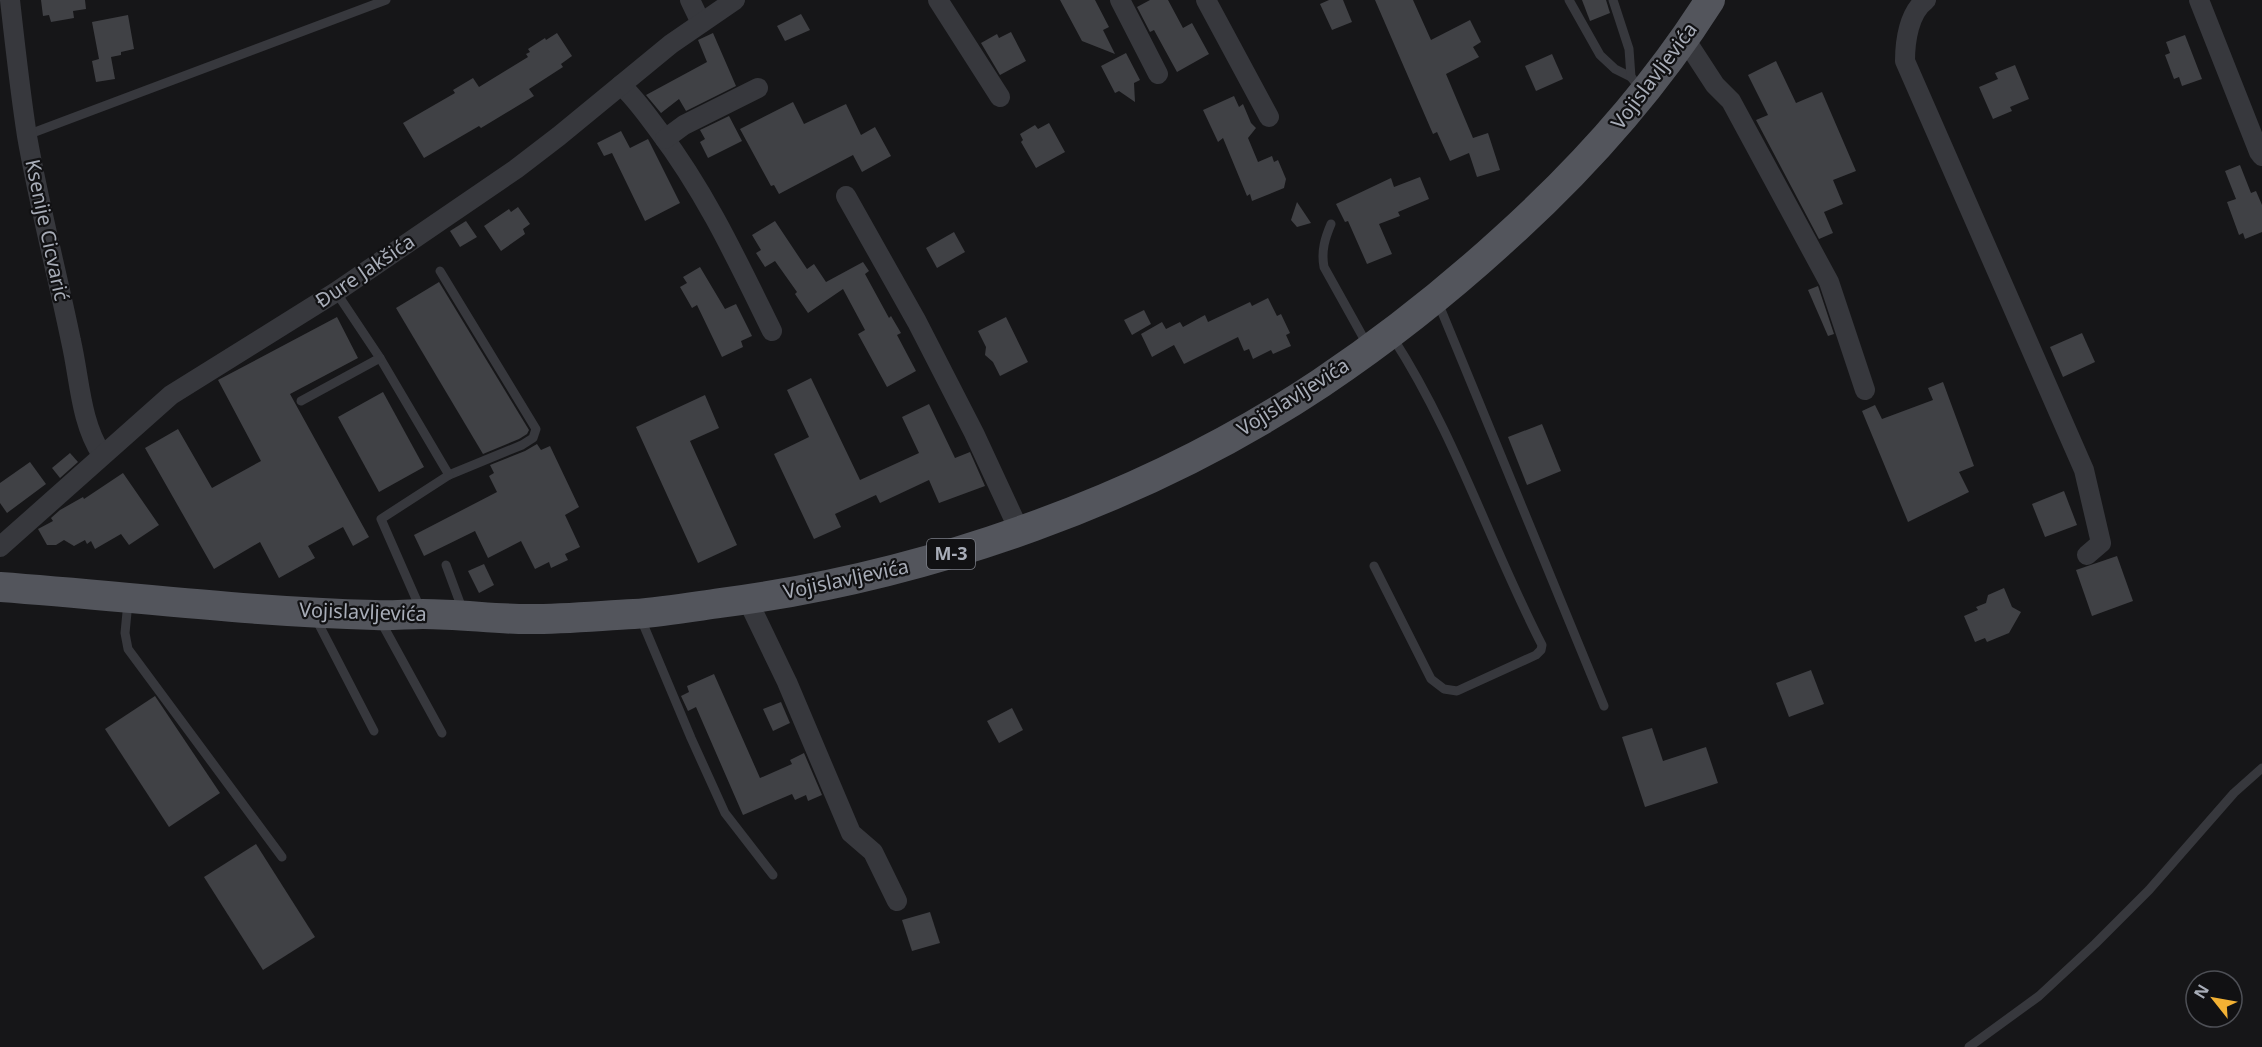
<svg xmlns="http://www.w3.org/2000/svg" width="2262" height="1047" font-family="'Noto Sans',sans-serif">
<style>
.building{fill:#404145}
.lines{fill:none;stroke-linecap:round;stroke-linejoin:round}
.lane{stroke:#37383d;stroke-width:9}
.street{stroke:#37383d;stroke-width:20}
.primary{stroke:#53555c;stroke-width:30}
.labels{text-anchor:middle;stroke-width:4.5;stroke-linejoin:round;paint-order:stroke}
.shield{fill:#111113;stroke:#7b7e86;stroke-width:1.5}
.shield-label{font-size:18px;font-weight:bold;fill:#a8adb8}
.street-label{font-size:20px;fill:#a8adb8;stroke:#111113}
</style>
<rect width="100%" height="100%" fill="#161618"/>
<!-- building -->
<g class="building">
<polygon points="41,0 85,0 86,9 73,11 74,18 51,22 49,15 43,16"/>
<polygon points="1060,0 1095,0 1109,27 1103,30 1115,54 1082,41"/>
<polygon points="1150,0 1168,0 1183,28 1192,23 1209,54 1177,72 1154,30 1150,32 1137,7"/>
<polygon points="1329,0 1343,0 1352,22 1332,30 1320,4"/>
<polygon points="1375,0 1413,0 1431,40 1470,20 1481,42 1473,47 1479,57 1446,74 1473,138 1488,133 1500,170 1477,177 1469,153 1450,161 1437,132 1433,134"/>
<polygon points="1582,0 1606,0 1610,13 1590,21"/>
<polygon points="801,14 810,30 785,41 777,26"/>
<polygon points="128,15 134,49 121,52 121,55 111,57 115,79 96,82 92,61 99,59 92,22"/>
<polygon points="1011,32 1026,61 1000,75 981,43 997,34 999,38"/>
<polygon points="557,33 572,56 561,64 563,67 529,89 534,96 481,128 479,126 424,158 403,123 455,93 453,90 473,78 479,87 528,57 526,54 530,52 528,49 545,38 546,40"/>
<polygon points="713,33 736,86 686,111 679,99 661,113 646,95 707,62 698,40"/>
<polygon points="2185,35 2202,79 2182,86 2179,77 2174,79 2165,55 2170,53 2166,42"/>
<polygon points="1126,53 1140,80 1134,83 1135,102 1119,91 1115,93 1101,66"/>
<polygon points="1552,54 1563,79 1536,91 1525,66"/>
<polygon points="1776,61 1796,103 1822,92 1856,171 1833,180 1843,204 1824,212 1833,233 1819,239 1756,120 1768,115 1748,75"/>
<polygon points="2015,65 2029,99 2010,107 2012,111 1993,119 1979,87 1998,79 1995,73"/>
<polygon points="1234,96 1239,107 1243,104 1251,123 1256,128 1248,138 1258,162 1272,156 1274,162 1278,160 1286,179 1284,188 1252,201 1250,194 1247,196 1223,138 1218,142 1203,110"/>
<polygon points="793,102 804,124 846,104 861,135 875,127 891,156 862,172 853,155 779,194 774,185 771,186 740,129"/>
<polygon points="729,116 742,141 708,158 700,142 705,139 700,130"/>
<polygon points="1049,123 1065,152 1036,168 1021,142 1023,140 1020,134 1035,125 1038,129"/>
<polygon points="621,131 630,148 648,139 680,203 645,221 612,153 604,156 597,143"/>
<polygon points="2240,165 2251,193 2256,191 2262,205 2262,232 2245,239 2243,233 2239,235 2227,202 2236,199 2225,171"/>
<polygon points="1420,177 1429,199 1398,212 1400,216 1379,224 1392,254 1367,264 1348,221 1345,222 1336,204 1391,178 1394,187"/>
<polygon points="1297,202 1311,223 1297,227 1291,220"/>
<polygon points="518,207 530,224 523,229 525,234 501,251 484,226 509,209 511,212"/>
<polygon points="466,221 477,237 460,247 450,231"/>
<polygon points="775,221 807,269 814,264 826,282 863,262 869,271 865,274 889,318 891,316 901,333 897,335 916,371 887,387 858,334 865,330 843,289 808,313 795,294 797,292 775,261 765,267 756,253 761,250 752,235"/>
<polygon points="954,232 965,252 937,268 926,248"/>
<polygon points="700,267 725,309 736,304 752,336 741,341 743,347 722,357 697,305 692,308 680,287 687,283 683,277"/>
<polygon points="439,282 529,430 527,434 519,439 483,454 396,308"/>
<polygon points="1818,286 1834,334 1828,336 1808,290"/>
<polygon points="1268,298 1277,316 1281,314 1290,333 1286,335 1291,346 1273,354 1271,350 1253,359 1249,349 1244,351 1238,337 1184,364 1174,345 1152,357 1141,334 1162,322 1166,329 1180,322 1183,327 1205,315 1208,322 1250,302 1252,306"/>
<polygon points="1144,310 1151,324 1132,335 1124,320"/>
<polygon points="337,317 358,358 290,394 369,537 353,546 343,527 308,546 315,558 279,578 260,542 214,569 145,448 178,429 212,488 261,461 218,380"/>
<polygon points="1006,317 1028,362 1000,376 993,362 985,355 986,347 978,331"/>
<polygon points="2082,333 2095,362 2063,377 2050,347"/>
<polygon points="811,378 860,480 919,453 902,417 929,404 955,458 970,452 985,486 939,503 929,480 880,503 876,495 835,514 841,527 814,539 774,454 809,437 787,390"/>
<polygon points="1943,382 1974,466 1959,472 1969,492 1908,522 1862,411 1875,405 1882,419 1933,400 1928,388"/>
<polygon points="383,392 424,467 379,492 338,417"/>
<polygon points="705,395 719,428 690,441 737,545 698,563 636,427"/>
<polygon points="1542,424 1561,471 1527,485 1508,437"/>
<polygon points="537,444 541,450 550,446 579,507 565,515 580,547 565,554 568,560 551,568 549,562 535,569 521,541 488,558 475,531 424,556 414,535 497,492 489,476 494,473 490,465 525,451"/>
<polygon points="70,453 78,462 60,478 52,468"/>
<polygon points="30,462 46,484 7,513 0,503 0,483"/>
<polygon points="123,473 159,525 129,545 121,534 95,549 91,541 87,544 85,540 74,546 64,540 56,545 47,545 38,529 53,521 51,518 60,510 83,497 84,499"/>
<polygon points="2064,491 2077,525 2045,537 2032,504"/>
<polygon points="2117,556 2133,601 2092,616 2076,570"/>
<polygon points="484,564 494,585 479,593 468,571"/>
<polygon points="2004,588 2012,607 2021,612 2009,633 1987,642 1985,638 1975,642 1964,616 1978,610 1976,607 1986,603 1988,595"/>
<polygon points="1811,670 1824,704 1789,717 1776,683"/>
<polygon points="714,674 760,778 792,764 790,760 804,753 822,795 808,801 806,795 795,800 792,794 743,815 696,707 688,711 681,696 689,692 687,686"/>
<polygon points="155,696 220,793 169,827 105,729"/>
<polygon points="781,702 790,723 773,731 763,709"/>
<polygon points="1012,708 1023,730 999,743 987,721"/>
<polygon points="1652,728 1663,761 1706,747 1718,783 1645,807 1622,737"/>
<polygon points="256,844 315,937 263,970 204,877"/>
<polygon points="930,912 940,943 912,951 902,920"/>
</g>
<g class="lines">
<!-- lane -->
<g class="lane">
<polyline points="1569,0 1600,55 1615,69 1631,77 1641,89"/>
<polyline points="1613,0 1629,49 1631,77"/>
<polyline points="27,135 386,0"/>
<path d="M1331,224C1325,238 1321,251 1324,267L1368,346"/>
<polyline points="440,271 536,429 533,438 522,445 449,475"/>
<polyline points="336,292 380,358 449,475 381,519 420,608"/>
<polyline points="1437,300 1604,706"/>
<polyline points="301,401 380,358"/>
<polyline points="446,565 463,611"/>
<path d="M1374,566L1431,679L1444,689L1457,691L1536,655L1541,650L1542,645C1490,544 1455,434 1393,338"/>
<polyline points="128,602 125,633 128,649 282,857"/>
<polyline points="315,617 374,731"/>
<polyline points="641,619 691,738 725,813 773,875"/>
<polyline points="380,620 442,733"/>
<polyline points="1969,1047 2039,996 2095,944 2149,890 2234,793 2262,768"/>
</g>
<!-- street -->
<g class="street">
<path d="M10,0C15,45 20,91 27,136C39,205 57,273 71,341C80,380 80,421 102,455"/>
<polyline points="690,0 701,23"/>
<polyline points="938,0 1000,97"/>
<polyline points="1120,0 1158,74"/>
<polyline points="1206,0 1269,117"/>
<path d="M1926,0C1909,12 1905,41 1905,61L2084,470L2101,543L2087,555"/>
<polyline points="2199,0 2259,152 2262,156"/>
<polyline points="1685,39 1715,85 1731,101 1829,282 1865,390"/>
<path d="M621,85C636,99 647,115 659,131C706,193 738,262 772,331"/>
<polyline points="665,139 684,125 758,88"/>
<polyline points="846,196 917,322 974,433 1019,530"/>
<polyline points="0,547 171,395 336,292 516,169 559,136 671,44 735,0"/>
<polyline points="747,599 787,682 851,833 873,852 897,901"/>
</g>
<!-- primary -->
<path class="primary" d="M0,587C125,596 250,612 375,615C391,616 407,614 423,614C455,614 487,618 519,619C557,620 596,616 634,614C663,612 692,607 720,603C928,576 1147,499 1321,383C1385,340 1446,292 1503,240C1582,169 1653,90 1710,0"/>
</g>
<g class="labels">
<!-- shield labels -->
<rect class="shield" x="927" y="539" width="48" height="30" rx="4.5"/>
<g class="shield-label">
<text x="951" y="560">M-3</text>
</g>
<!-- street labels -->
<g class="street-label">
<text transform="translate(1654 76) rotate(-53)" y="7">Vojislavljevića</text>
<text transform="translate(47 230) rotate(78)" y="7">Ksenije Cicvarić</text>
<text transform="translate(365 271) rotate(-34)" y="7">Đure Jakšića</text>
<text transform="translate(1293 397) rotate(-32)" y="7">Vojislavljevića</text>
<text transform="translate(846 579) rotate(-12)" y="7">Vojislavljevića</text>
<text transform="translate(363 612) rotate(2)" y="7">Vojislavljevića</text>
</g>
</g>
<!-- north arrow -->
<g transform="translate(2214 999) rotate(301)"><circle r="28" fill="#111113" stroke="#4d4f55" stroke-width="1.5"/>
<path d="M0-4.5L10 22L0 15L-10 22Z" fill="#f2b134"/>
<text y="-9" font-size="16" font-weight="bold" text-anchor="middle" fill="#a8adb8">N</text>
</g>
</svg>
